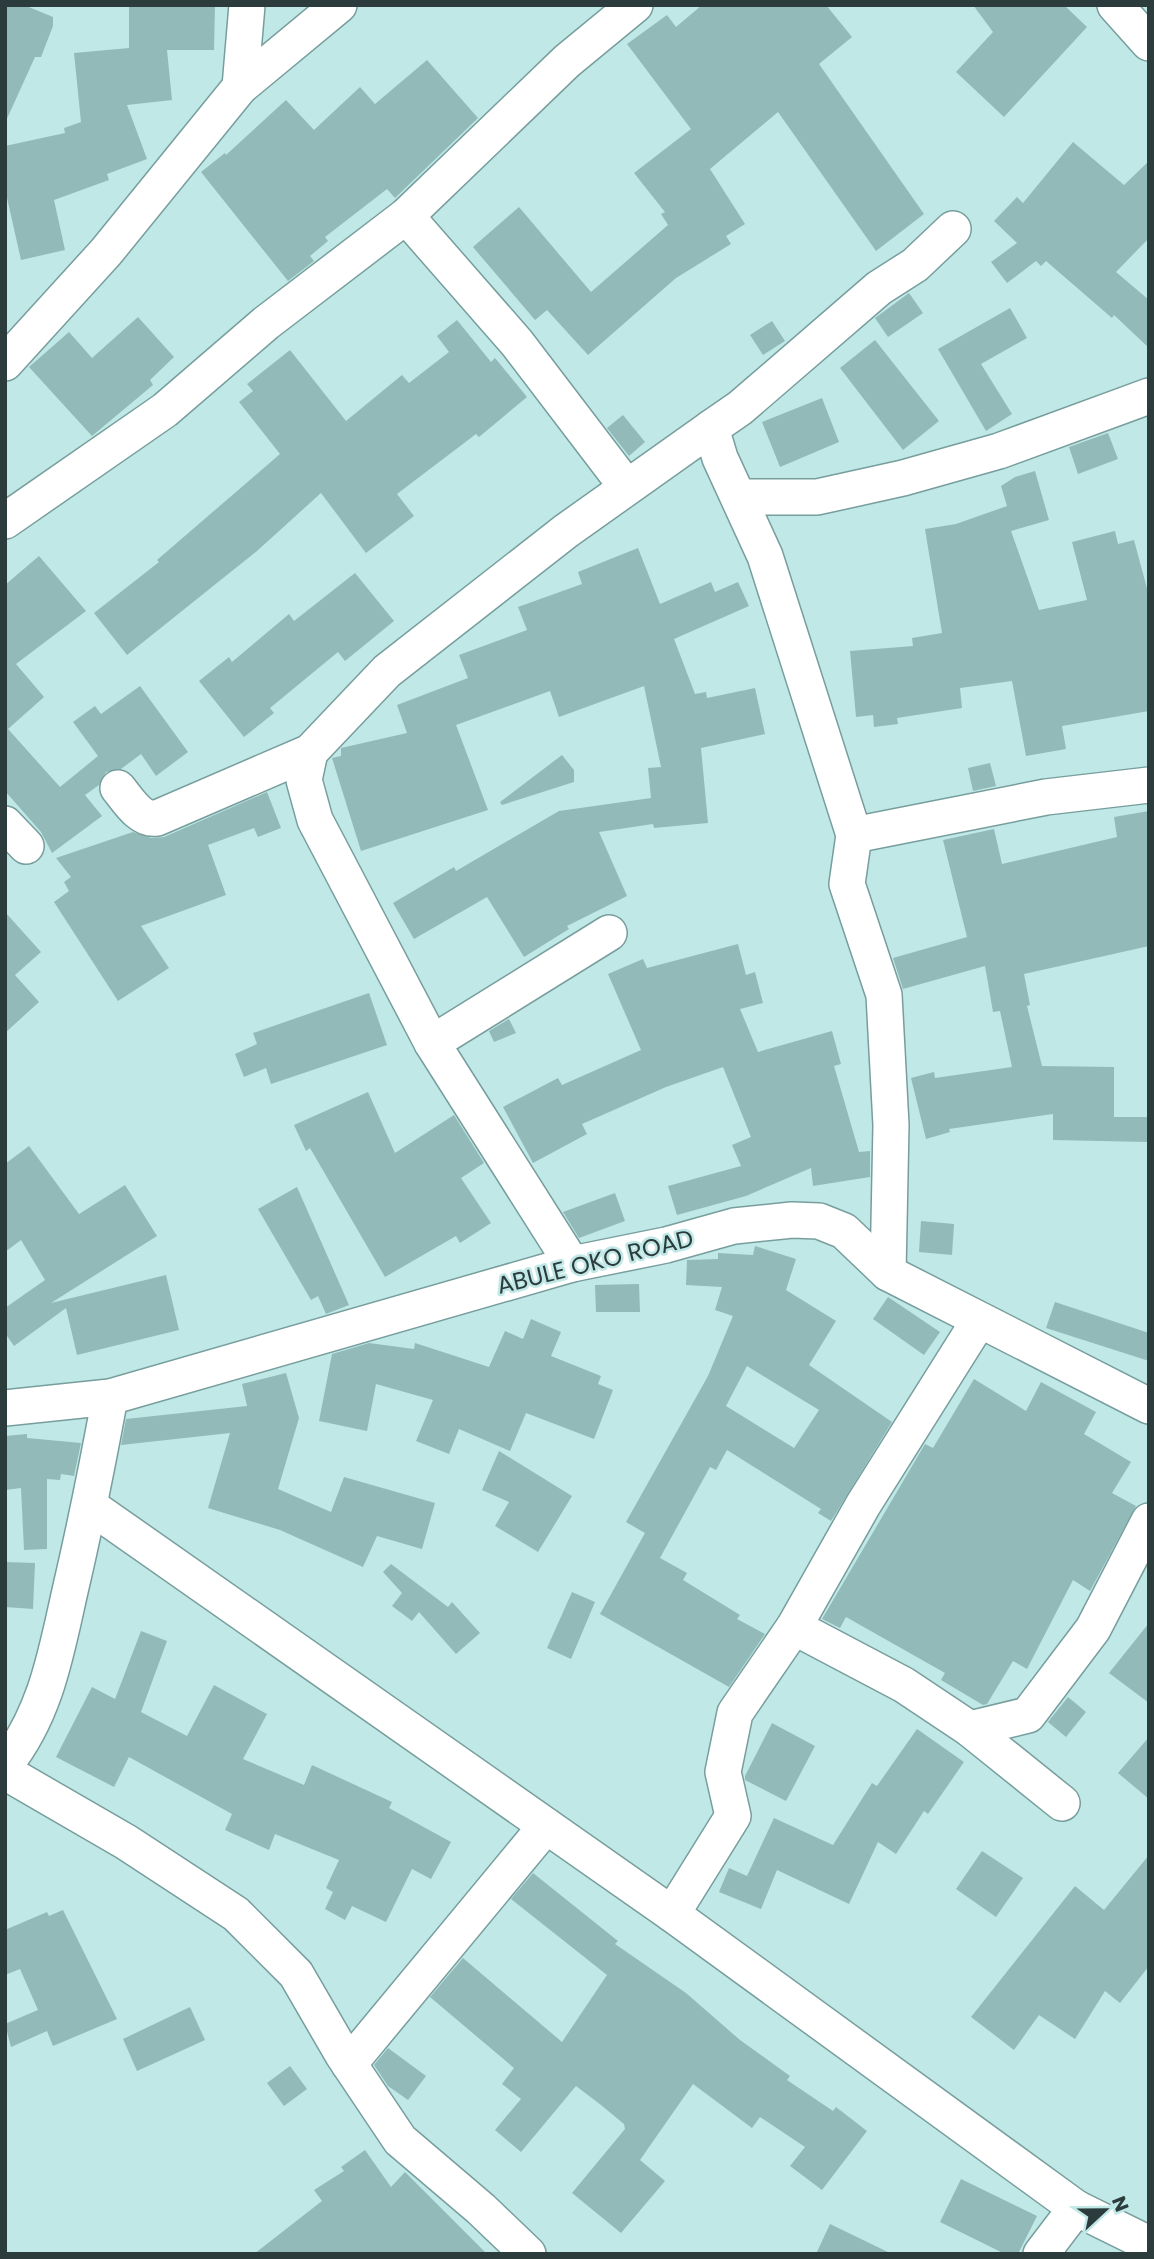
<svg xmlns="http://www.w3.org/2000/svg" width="1154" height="2259" font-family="Poppins,sans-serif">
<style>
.building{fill:#92bab9;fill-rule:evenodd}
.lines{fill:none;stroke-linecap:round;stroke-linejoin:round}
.minor-casing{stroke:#779e9d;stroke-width:38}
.minor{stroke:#fff;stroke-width:35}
.labels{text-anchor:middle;stroke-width:5;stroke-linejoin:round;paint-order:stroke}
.street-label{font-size:24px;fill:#2c3c3c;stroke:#c0e8e7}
</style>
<rect width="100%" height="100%" fill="#c0e8e7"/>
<!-- building -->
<g class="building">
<polygon points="5,5 24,5 53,17 53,26 41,57 35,57 5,123"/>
<polygon points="129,5 215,5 214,50 167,50 172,100 127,105 147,159 107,174 109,180 54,200 65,250 21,260 5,189 5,146 65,133 64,128 81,122 74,53 129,48"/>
<polygon points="702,5 826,5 852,37 819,64 924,214 876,251 778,112 710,169 745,224 726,236 731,244 676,278 588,355 547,310 535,320 473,247 519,207 591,292 668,225 661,214 665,212 634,173 691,129 627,44 667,15 676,27"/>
<polygon points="973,5 1064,5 1087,27 1004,117 956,72 993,32"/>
<polygon points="427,60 478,118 395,198 387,189 325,237 328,241 310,256 314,261 288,281 201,172 225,153 226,155 286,100 314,130 360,87 375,104"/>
<polygon points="1073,142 1124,185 1149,161 1149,238 1116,272 1149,300 1149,348 1114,315 1112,318 1046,261 1041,266 1036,261 1007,283 991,262 1017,243 994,221 1017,197 1023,203"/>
<polygon points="909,293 923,313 888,337 875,318"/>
<polygon points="1010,308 1027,338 981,364 1012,414 986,431 938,349"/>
<polygon points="138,317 174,357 150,380 153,385 92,436 29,367 69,332 92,358"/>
<polygon points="457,320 491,362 495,358 527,397 479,437 476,434 397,494 414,516 366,553 321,493 257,551 127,655 94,613 159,562 157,560 280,454 239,402 253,391 247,384 290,350 346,421 402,375 409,383 449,352 437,336"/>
<polygon points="772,321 785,341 763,355 750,335"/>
<polygon points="875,340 939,421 903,450 840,368"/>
<polygon points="822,398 839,442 780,467 762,422"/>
<polygon points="623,415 645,442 629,456 607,428"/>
<polygon points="1108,433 1118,459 1078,474 1069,447"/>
<polygon points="1035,471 1049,520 1011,531 1039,610 1087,600 1072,542 1115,531 1118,544 1134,540 1149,596 1149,711 1062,726 1066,749 1026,756 1012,681 960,688 962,708 897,718 898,724 874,727 873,715 856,717 850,651 913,646 912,638 942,633 925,529 956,524 1007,506 1001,486 1015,477"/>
<polygon points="638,548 660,604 711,582 715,592 738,582 749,606 674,639 695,694 706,692 707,698 755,688 765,734 701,748 708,823 654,828 653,824 599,832 627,896 567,926 569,929 524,957 487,897 414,939 393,903 454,867 456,871 559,811 651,798 648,768 661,767 644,686 559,717 550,691 456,725 488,810 361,851 332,758 341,756 341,748 407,733 397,705 468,678 459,655 527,630 518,607 582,584 578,572"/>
<polygon points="39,556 86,611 16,664 44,697 8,729 60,787 98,756 73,722 95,706 101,714 140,686 188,752 156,776 141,754 121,769 106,772 99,785 85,795 102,816 52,853 41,832 5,791 5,585"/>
<polygon points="355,573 394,621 345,661 338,652 270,708 274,713 244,737 199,681 229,657 232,662 289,614 294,621"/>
<polygon points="562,755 574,770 574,782 502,805 500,802"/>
<polygon points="990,763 996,786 973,791 968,768"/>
<polygon points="267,792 281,828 258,837 254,828 208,845 226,895 141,926 169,968 118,1001 54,902 69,891 64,882 71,877 56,858 133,832 151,838 164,837"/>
<polygon points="1149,811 1149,946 1024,974 1030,1005 1027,1006 1042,1066 1114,1067 1114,1117 1147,1117 1148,1142 1053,1140 1053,1114 949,1129 950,1132 926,1139 911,1078 934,1072 935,1078 1012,1067 1000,1011 993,1012 985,966 903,989 893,958 967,937 943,840 994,829 1002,864 1117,837 1114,817"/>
<polygon points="5,912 41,952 15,975 39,1002 5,1033"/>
<polygon points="738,944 746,975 755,972 763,1003 740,1009 758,1052 832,1031 841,1064 834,1066 859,1152 870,1151 870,1177 813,1186 811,1168 746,1196 677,1215 668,1186 741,1166 732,1145 751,1137 723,1067 666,1087 582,1124 587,1134 533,1163 503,1107 558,1078 562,1085 641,1050 608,974 643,959 647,968"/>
<polygon points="369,993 387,1045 271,1084 266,1068 244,1077 235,1054 257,1044 253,1033"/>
<polygon points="509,1019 516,1033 494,1042 489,1031"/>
<polygon points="368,1092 395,1153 454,1115 484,1163 461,1178 491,1223 460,1243 456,1236 385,1277 310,1148 306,1151 294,1125"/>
<polygon points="29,1146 79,1214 125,1185 157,1236 51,1303 166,1275 179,1330 77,1355 66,1308 14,1346 5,1333 5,1308 45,1280 21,1240 5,1252 5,1164"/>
<polygon points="297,1187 349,1305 326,1314 318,1296 311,1300 258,1209"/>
<polygon points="615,1193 625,1221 579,1238 563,1212"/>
<polygon points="921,1221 954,1224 952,1255 919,1252"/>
<path d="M755,1246L796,1259L786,1290L836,1321L809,1365L892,1422L831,1521L818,1513L821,1509L727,1450L716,1470L710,1467L660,1558L687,1573L683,1580L740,1615L737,1619L765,1634L729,1687L600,1614L645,1533L626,1522L708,1376L733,1316L715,1310L722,1287L686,1285L687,1260L718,1259V1253L753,1255ZM747,1366L819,1410L794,1448L726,1406Z"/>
<polygon points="639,1284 640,1312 596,1312 595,1285"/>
<polygon points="888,1297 940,1332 924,1355 873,1319"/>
<polygon points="1055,1302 1149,1333 1149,1361 1046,1328"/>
<polygon points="531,1319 561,1332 551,1356 601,1376 598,1384 613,1390 594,1439 526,1413 510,1451 459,1429 449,1454 416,1441 433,1400 376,1384 367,1431 319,1421 332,1354 369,1343 414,1349 415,1343 489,1367 505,1331 523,1339"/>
<polygon points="286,1373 299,1418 278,1489 331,1512 344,1477 435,1503 422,1549 377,1536 363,1567 280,1530 208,1508 230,1433 121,1445 126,1419 247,1406 242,1384"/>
<polygon points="974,1379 1026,1411 1041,1382 1096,1412 1084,1434 1131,1462 1112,1493 1136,1506 1090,1591 1073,1580 1027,1669 1013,1661 987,1704 983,1705 941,1680 945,1673 846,1617 840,1628 822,1619 925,1444 933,1448"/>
<polygon points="27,1434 27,1438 81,1443 74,1476 61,1474 60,1480 47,1479 47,1549 24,1550 21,1488 5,1490 5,1436"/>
<polygon points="499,1451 572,1496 538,1552 495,1526 509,1502 482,1490"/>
<polygon points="5,1562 35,1563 33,1609 5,1607"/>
<polygon points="391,1564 448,1607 452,1602 480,1633 456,1654 419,1612 412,1621 392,1606 402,1593 383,1572"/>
<polygon points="572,1592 595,1602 571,1659 547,1648"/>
<polygon points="1149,1623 1149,1703 1109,1673"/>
<polygon points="141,1631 167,1641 141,1712 187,1736 214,1685 267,1714 243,1759 304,1785 312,1765 392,1802 389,1808 451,1842 431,1879 412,1869 386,1922 352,1906 345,1920 325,1909 333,1892 326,1888 339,1860 275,1834 269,1850 225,1830 232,1814 129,1757 114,1787 56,1757 92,1687 115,1699"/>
<polygon points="1068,1697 1086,1712 1066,1737 1048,1722"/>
<polygon points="772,1723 815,1746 786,1801 745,1780 745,1776"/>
<polygon points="917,1729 964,1762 928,1814 924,1811 896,1854 878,1842 849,1904 777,1870 761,1909 719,1892 729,1868 747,1876 774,1818 833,1845 872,1783 877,1786"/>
<polygon points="1149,1737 1149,1799 1118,1773"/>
<polygon points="982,1851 1023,1878 996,1917 956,1889"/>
<polygon points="1149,1855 1149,1966 1120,2003 1105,1991 1075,2039 1039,2015 1014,2050 971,2017 1075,1886 1104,1910"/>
<polygon points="533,1873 618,1941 615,1944 686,1993 740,2040 790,2076 787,2080 833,2111 836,2107 867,2131 822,2190 790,2166 805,2147 760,2117 752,2128 693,2084 640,2160 665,2181 621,2233 572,2193 625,2129 624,2124 601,2105 576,2086 521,2152 495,2130 521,2099 502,2084 514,2068 430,1997 463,1958 562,2042 607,1975 511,1899"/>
<polygon points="63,1910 117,2019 53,2046 47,2031 11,2047 5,2024 38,2010 20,1969 5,1975 5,1930 47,1912 49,1916"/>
<polygon points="190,2007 205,2040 137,2071 123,2039"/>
<polygon points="388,2048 426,2076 408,2100 388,2086 374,2065"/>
<polygon points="290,2066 307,2089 284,2106 267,2083"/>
<polygon points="365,2150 391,2187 405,2172 487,2254 254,2254 322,2201 314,2190 344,2171 341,2167"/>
<polygon points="961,2179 1037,2216 1018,2254 1005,2254 940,2222"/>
<polygon points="830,2224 892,2254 816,2254"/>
</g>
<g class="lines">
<defs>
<g id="minor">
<polyline points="1115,5 1149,43"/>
<polyline points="240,87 247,5"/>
<polyline points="406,216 517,343 626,486"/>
<polyline points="5,363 106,252 240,87 339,5"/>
<polyline points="711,428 740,408 879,288 915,265 953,229"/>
<polyline points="740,497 817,497 903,478 999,451 1149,396"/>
<polyline points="5,521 165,410 266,323 406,216 567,61 635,5"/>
<polyline points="310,752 304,780 315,820 432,1043 572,1264"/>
<path d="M118,788C128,800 140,821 157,818L310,752L387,671L566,531L711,428L720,458L765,556L854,835L847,884L884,995L891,1125L888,1273"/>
<polyline points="5,824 26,846"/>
<polyline points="854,835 1046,797 1149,785"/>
<polyline points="432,1043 609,933"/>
<polyline points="5,1408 110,1397 572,1264 666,1245 734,1226 792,1220 819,1221 844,1231 888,1273 1149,1406"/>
<polyline points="90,1506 672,1914 1076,2208"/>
<polyline points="794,1627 904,1685 970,1729 1028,1715 1093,1629 1149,1521"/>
<polyline points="970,1729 1062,1803"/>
<path d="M5,1765C46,1714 56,1653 70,1591C85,1527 98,1462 110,1397"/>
<polyline points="5,1772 126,1842 236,1914 296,1974 343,2055 400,2140 481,2209 528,2254"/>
<polyline points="672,1914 733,1816 723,1772 735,1713 794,1627 863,1505 978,1322"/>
<polyline points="349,2064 546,1826"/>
<polyline points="1041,2254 1076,2208 1149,2244"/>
</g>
</defs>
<!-- minor casing -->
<use href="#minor" class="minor-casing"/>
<!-- minor -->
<use href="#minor" class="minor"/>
</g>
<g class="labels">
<!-- street labels -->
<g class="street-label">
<text transform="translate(595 1262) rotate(-14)" y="8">ABULE OKO ROAD</text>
</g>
</g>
<!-- border -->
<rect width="1154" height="2259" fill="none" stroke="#2c3c3c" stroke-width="14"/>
<!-- north arrow -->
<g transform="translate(1105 2210) rotate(68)" stroke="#c0e8e7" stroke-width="5" paint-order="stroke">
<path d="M0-5L12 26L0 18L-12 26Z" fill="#2c3c3c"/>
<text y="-10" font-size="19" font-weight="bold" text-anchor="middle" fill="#2c3c3c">N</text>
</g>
</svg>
